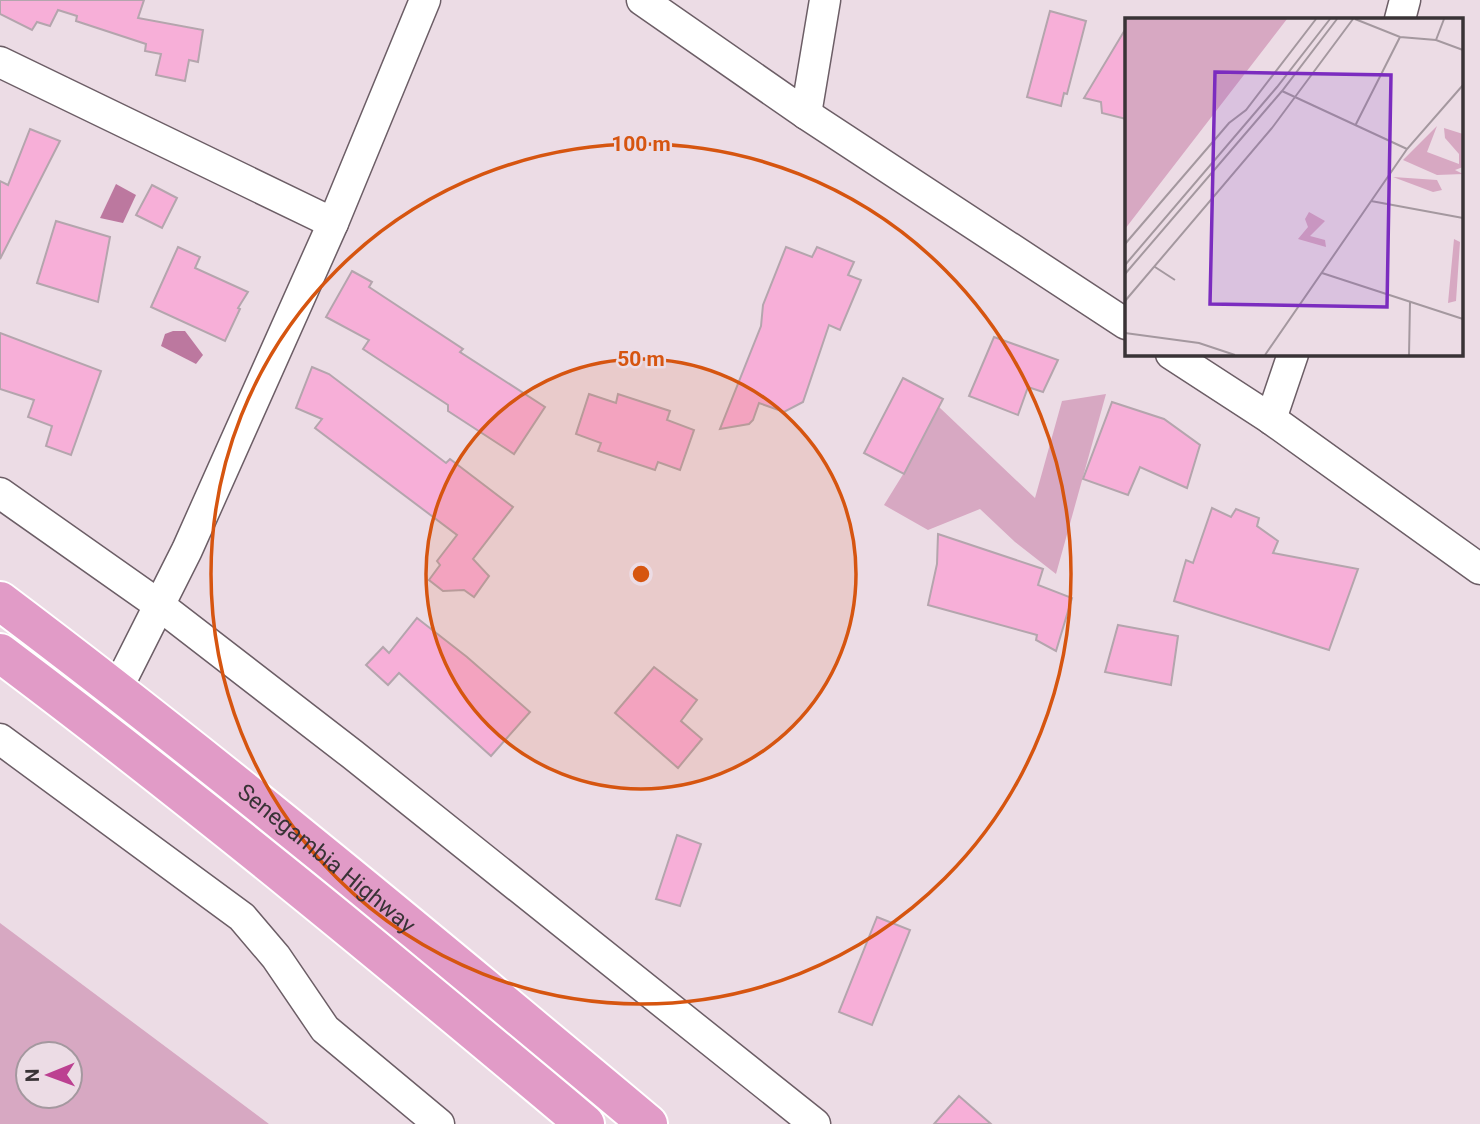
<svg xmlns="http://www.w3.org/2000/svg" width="1480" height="1124" font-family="Roboto,sans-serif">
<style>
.green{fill:#d7a8c2;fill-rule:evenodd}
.water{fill:#bc789f}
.building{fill:#f7afd8;stroke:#b4a5ad;stroke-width:2}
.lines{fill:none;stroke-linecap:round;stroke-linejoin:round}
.street-casing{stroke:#6c5e66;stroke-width:33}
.primary-casing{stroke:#fff;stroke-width:42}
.street{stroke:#fff;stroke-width:30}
.primary{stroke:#e19bc7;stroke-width:38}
.ring{fill:none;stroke:#d65510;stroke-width:3.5}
.labels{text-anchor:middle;stroke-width:5;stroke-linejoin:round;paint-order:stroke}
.street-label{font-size:23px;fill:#393336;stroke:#ecdce5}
.inset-road{fill:none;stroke:#a4989f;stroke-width:2}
.view{fill:#7b2cbf;fill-opacity:0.15;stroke:#7b2cbf;stroke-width:3.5}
.inset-edge{fill:none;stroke:#393336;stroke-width:3.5}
.centre{fill:#d65510;stroke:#ecdce5;stroke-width:3.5}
.ring-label{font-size:21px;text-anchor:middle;font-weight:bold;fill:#d65510;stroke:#ecdce5;stroke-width:5;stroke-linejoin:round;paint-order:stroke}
</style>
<rect width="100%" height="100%" fill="#ecdce5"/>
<!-- green -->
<g class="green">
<polygon points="1106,394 1056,574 1015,542 980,509 928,530 884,505 910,463 939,407 1035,498 1062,401"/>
<path d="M0,923L269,1124H0ZM28,1054H70V1096H28Z"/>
</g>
<!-- water -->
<g class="water">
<polygon points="116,184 136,195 123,223 100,218"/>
<polygon points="173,331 185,331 203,355 196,364 161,346 165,334"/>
</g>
<!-- building -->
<g class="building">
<polygon points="0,0 144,0 138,18 203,30 198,62 189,60 185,81 156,75 161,54 145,51 146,44 76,21 77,16 58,10 50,26 37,22 32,30 0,14"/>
<polygon points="1050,11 1086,21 1067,94 1064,93 1061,106 1027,97"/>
<polygon points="1126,28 1126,119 1102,113 1101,102 1084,98"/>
<polygon points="30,129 60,141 0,259 0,181 8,185"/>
<polygon points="152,185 177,198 162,228 136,215"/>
<polygon points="56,221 110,237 98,302 37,283"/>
<polygon points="178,247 200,257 195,268 248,292 238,308 240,309 225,341 151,307"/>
<polygon points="786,247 812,257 817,247 854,262 848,275 861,280 840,330 829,325 803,402 784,412 759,403 753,420 749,424 720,429 761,326 763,305"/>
<polygon points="352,271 372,282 369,287 463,349 460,352 545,407 514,454 448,411 448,405 363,349 369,340 326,317"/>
<polygon points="0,333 101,371 71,455 46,446 52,426 28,417 34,400 0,389"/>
<polygon points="994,337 1058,360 1043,392 1028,387 1018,415 969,396"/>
<polygon points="312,367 329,374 446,463 450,459 513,507 473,559 489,576 474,597 464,590 443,591 429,580 440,565 437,561 457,535 315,428 322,419 296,408"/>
<polygon points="903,378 943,399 904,474 864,453"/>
<polygon points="589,394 616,403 618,394 670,411 667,420 694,430 680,470 658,462 655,470 598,451 601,443 576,434"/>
<polygon points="1112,402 1164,419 1200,445 1187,488 1140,467 1128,495 1083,479"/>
<polygon points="1212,508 1231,517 1236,509 1259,518 1257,526 1278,541 1273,553 1358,569 1329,650 1174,601 1186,560 1193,563"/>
<polygon points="938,534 1043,569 1038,585 1072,598 1056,651 1036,640 1037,635 928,605 937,564"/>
<polygon points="417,618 467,657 530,712 491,756 399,673 388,685 366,665 383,647 389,653"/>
<polygon points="1118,625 1178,636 1171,685 1105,672"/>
<polygon points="654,667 697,700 681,721 702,739 678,768 615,713"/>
<polygon points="677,835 701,844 680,906 656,899"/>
<polygon points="877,917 910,930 872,1025 839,1012"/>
<polygon points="959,1096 991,1124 934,1124"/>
</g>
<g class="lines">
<defs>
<g id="street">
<polyline points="642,0 806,114 1126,324"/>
<polyline points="1400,19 1405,0"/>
<polyline points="0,62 333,223"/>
<polyline points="806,114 825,0"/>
<polyline points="1171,354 1271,419 1480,569"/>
<polyline points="1271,419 1293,354"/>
<polyline points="0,493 159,605 352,754 815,1124"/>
<polyline points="117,689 187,550 333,223 425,0"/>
<polyline points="0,739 242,917 276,957 325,1029 439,1124"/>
</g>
<g id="primary">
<path id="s1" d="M0,601C222,768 435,946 648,1124"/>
<path d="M0,653C200,803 393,963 585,1124"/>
</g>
</defs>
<!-- street casing -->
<use href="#street" class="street-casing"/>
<!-- primary casing -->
<use href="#primary" class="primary-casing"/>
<!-- street -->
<use href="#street" class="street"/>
<!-- primary -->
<use href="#primary" class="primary"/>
</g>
<!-- distance rings -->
<circle cx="641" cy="574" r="215" fill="#d65510" fill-opacity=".12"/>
<g class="ring">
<circle cx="641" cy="574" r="215"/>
<circle cx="641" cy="574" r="430"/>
</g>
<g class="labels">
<!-- street labels -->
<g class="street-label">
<text dy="8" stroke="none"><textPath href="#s1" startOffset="416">Senegambia Highway</textPath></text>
</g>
</g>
<!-- overview -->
<g transform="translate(1125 18)">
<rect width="338" height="338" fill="#ecdce5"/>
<path d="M0,1H162L0,211ZM312,108L302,134L334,146V136L320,120L319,110L338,116V149L330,152L338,156L312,157L278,142ZM268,159L312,162L317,172L308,174ZM184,194L200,203L185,218L200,222L201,229L173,221L183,209L180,201ZM329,221L335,224L331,283L323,285Z" fill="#d7a8c2"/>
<path class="inset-road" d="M230,1L275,19L311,22L338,32M311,22L319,1M157,73L282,131M230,108L275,19M246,183L338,200M0,226L104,105L121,92L191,1M0,247L152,69L205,1M30,249L50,262M197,255L338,301M0,256L157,73L212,1M0,283L147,110L228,1M0,315L74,325L110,337M140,337L282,131L338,67M284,337L285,284"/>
<path class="view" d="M90,54L266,57L262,289L85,286Z"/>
<rect width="338" height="338" class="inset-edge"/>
</g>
<circle cx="641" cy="574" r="10" class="centre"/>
<g class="ring-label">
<text x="641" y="151">100 m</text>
<text x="641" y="366">50 m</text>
</g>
<!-- north arrow -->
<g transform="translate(49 1075) rotate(269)"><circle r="33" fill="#ecdce5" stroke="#a4989f" stroke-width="2"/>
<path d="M0-5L12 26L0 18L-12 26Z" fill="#bc4091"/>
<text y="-10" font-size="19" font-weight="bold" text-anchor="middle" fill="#393336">N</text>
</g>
</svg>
